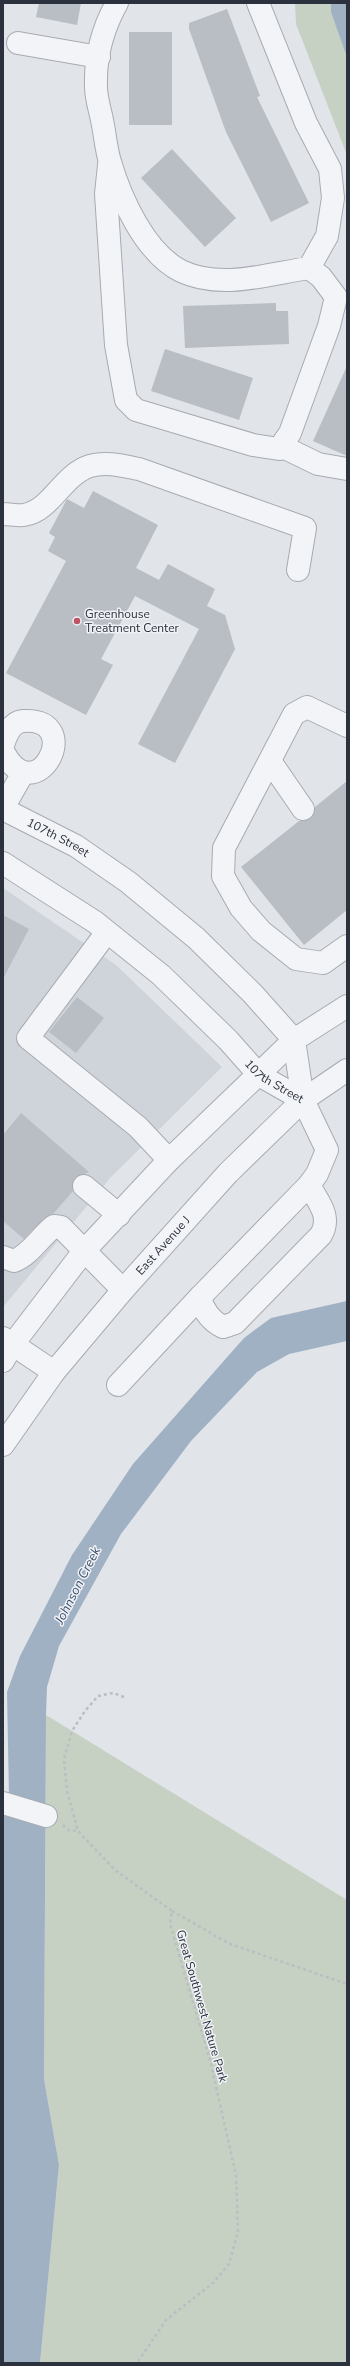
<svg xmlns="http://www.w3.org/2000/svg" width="350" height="2366" font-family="'Nunito Sans',sans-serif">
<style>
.built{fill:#cfd3da}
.green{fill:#c6d1c3}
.water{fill:#a0b1c4}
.building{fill:#b9bdc4}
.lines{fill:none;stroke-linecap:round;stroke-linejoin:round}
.minor-casing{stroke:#a7abb2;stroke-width:24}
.path{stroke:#bbbec3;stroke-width:2.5;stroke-dasharray:3 3;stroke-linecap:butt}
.minor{stroke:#f3f4f7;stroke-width:22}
.poi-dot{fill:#bf5463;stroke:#f0f2f6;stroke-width:1.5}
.labels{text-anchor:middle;stroke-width:3;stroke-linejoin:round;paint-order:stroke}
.poi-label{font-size:12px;fill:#2b323e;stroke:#f0f2f6;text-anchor:start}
.street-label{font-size:12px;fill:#2b323e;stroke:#f0f2f6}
.water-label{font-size:13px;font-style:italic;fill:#3a506d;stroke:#f0f2f6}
</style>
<rect width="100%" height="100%" fill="#e1e4e8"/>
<!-- built -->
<polygon class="built" points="3,888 116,965 222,1067 111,1177 3,1307"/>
<!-- green -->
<g class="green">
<polygon points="295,3 347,3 347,155 296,24"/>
<polygon points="46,1715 347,1900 347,2363 40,2363 59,2165 44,2079"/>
</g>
<!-- water -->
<g class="water">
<polygon points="331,3 346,3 347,57 331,12"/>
<polygon points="347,1301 347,1341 289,1354 257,1372 191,1441 121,1534 59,1646 47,1687 46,1715 44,2079 59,2165 40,2363 3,2363 3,1814 9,1797 7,1692 20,1656 72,1555 133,1464 244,1338 271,1318"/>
</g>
<!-- building -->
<g class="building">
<polygon points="39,3 81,3 77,25 36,17"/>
<polygon points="227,9 260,96 257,97 309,203 271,222 226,132 189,29 189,23"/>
<rect x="129" y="32" width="43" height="93"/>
<polygon points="172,149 236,218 205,247 141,178"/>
<polygon points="276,303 276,311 288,311 289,344 185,348 183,306"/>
<polygon points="165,349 253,378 239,420 151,391"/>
<polygon points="347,366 347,456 313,441"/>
<polygon points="93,491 158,525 136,568 159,580 168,564 215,589 207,606 225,615 235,649 175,763 138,744 199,629 135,596 101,659 113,665 86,715 6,673 66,561 48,551 55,537 49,533 67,499 84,508"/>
<polygon points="347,781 347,910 304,945 241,867 299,821 310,819 314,814 315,807"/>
<polygon points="3,915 29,929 3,979"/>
<polygon points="77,997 104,1018 76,1053 49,1032"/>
<polygon points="21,1113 89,1172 75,1178 72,1184 73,1191 53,1214 46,1217 24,1239 3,1221 3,1135"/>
</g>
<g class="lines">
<defs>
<g id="minor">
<path d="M117,3C103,28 95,58 96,87C96,98 100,110 102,120C105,134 106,149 110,162C121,199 145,253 181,271C221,290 268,274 309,268L327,236L333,198L330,169L306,123L258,3"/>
<polyline points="18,43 99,57"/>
<polyline points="109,165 106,194 116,345 126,400 136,410 253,445 279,449 290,433 329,326 336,297 321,277 309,268"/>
<polyline points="281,446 318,464 347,469"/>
<path d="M3,514C10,514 18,516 24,515C51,511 62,475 90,466C105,461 124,466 139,469L305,528L298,570"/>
<polyline points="347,726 307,707 294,714 224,848 223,876 241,908 261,931 296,959 323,963 347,946"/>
<path d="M3,745C6,735 11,722 23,721C87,717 36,815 3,751"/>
<polyline points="270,761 303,809"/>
<polyline points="3,808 23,773"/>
<path id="s1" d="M3,809L76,846L128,882L196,938L253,994L294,1040L303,1100L327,1150L317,1174L309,1185L200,1297C203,1310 211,1321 223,1327L235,1323L321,1235C332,1216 318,1202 309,1185"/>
<path id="s2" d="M3,863L95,922L161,975L228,1040L259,1075L303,1100"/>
<polyline points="107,932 28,1038 138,1127 169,1160"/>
<polyline points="84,1186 119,1215"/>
<path d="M3,1257L14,1261C30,1255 40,1237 54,1226L61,1227L123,1290"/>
<polyline points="3,1338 54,1372"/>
<polyline points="3,1361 13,1344 84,1251 169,1160 294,1040 347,1006"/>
<polyline points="118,1385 200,1297"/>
<path id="s3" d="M3,1445L54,1372L123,1290L228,1173L303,1100L347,1070"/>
<polyline points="3,1803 46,1816"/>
</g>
</defs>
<!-- minor casing -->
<use href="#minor" class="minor-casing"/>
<!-- path -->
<g class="path">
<polyline points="124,1697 113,1693 98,1696 85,1711 72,1731 64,1759 67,1791 78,1831 115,1870 172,1911 170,1924 210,2060 236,2175 238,2232 229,2264 213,2283 166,2320 137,2363"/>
<polyline points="63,1825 68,1830 78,1831"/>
<polyline points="172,1911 230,1944 347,1984"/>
</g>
<!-- minor -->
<use href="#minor" class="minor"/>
</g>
<!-- markers -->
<circle class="poi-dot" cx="77" cy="621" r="4"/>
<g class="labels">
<!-- poi labels -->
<g class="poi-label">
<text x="85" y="618">Greenhouse<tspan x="85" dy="14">Treatment Center</tspan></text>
</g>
<!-- street labels -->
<g class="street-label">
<text dy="4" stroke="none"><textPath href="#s1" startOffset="62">107th Street</textPath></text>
<text dy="4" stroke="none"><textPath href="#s2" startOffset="350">107th Street</textPath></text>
<text dy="4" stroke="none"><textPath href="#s3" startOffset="256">East Avenue J</textPath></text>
<text transform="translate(202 2006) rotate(74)" y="4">Great Southwest Nature Park</text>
</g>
<!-- water labels -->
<g class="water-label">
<text transform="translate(77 1585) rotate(-63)" y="5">Johnson Creek</text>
</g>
</g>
<!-- border -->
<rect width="350" height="2366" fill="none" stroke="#2b323e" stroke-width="8"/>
</svg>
